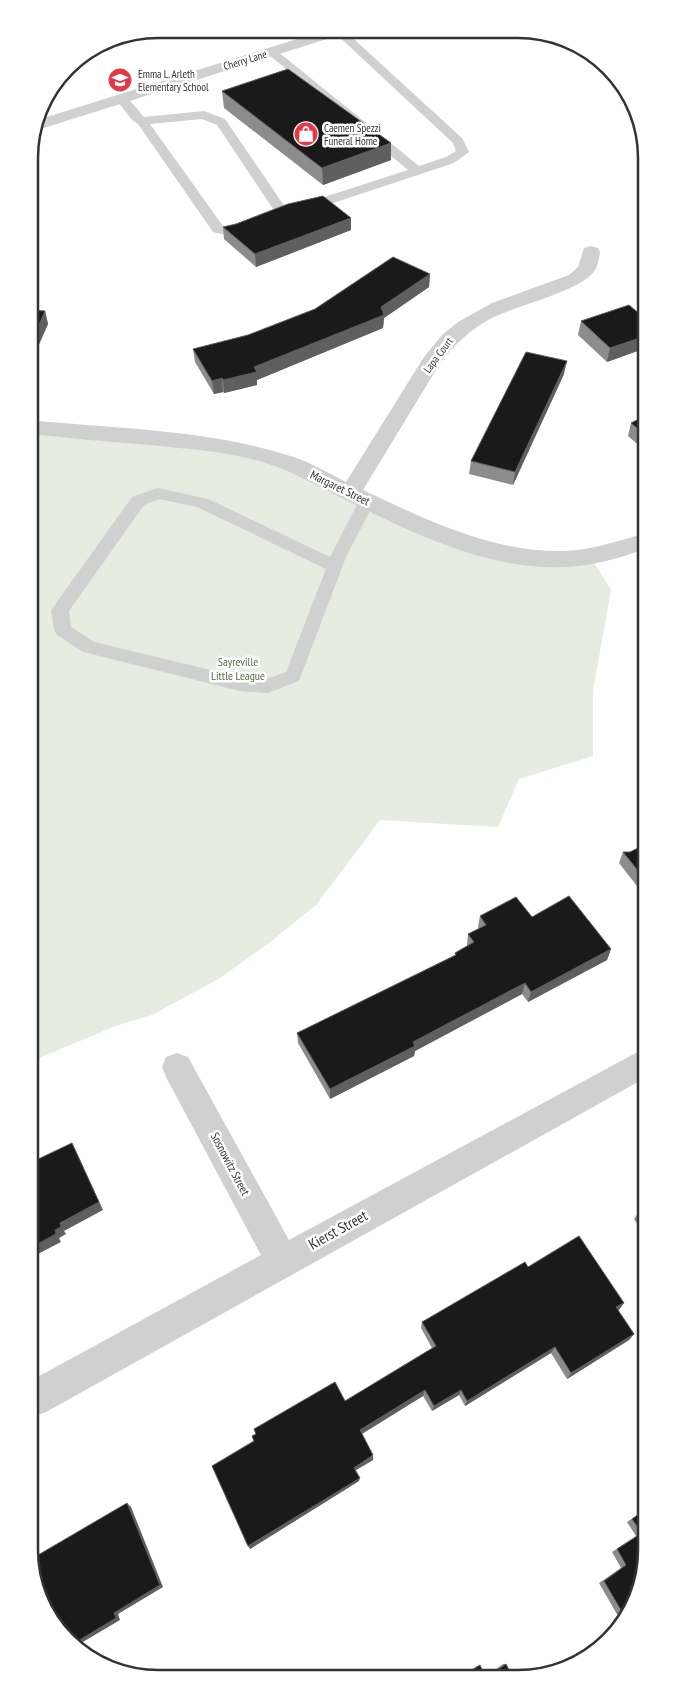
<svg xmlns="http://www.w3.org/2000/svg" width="675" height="1707" font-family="'PT Sans Narrow',sans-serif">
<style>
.green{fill:#e6ecdf}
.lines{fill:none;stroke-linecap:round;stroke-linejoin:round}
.lane{fill:#d0d0d0;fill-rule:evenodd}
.street{fill:#d0d0d0;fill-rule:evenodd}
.wall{fill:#8c8c8c}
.shaded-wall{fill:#5f5f5f}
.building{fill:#1a1a1a;stroke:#5f5f5f}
.labels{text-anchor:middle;stroke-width:5;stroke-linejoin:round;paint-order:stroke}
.far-street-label{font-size:11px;fill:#333;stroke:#fff}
.far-poi-label{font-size:11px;fill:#333;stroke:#fff;text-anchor:start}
.street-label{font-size:12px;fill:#333;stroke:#fff}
.park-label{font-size:12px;fill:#56703f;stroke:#fff}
.near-street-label{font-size:15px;fill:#333;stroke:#fff}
.rim{fill:none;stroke:#333;stroke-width:2.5}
</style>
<rect width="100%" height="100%" fill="#fff"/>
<!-- green -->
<polygon class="green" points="30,427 185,441 252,452 479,549 590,556 611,590 593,691 593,756 519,779 498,827 380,820 316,905 269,943 220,978 152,1015 118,1025 32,1061"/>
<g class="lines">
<!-- lane -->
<g class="lane">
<polygon points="334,30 344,30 462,138 469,152 454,163 318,208 282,216 277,215 217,125 202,119 150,124 223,226 230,228 247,222 254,226 252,229 231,236 213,232 138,124 132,120 118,102 116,99 118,96 126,96 144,117 204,111 225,119 285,207 309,202 408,170 268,54 266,52 268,50 276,50 419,166 446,157 456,151 453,143 335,33"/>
<path d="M158,488L208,499L330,557L361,497L367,496L373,497L375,501L346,557L299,681L268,693L240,691L83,652L57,635L54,630L51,610L54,606L132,497ZM159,499L197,507L326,569L286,672L267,679L240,677L94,642L71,627L69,611L144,505Z"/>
</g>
<!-- street -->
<g class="street">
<polygon points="326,30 349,30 346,33 34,131 37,120"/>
<path d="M591,246L598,248L600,252C599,258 598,265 595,270C583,291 513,306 488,320C470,330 456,344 442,360L363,490C427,520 493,553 565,551C592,550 617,541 643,534V550C618,558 593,566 566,567C489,571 412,533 344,499C317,486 291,470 262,462C226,451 187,449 150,445C110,442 70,438 30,434V420C115,429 205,429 287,455C308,461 327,472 346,482L424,357L442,335L458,322L492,303L569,275L578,267L584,248Z"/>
<polygon points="645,1048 645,1078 46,1412 33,1417 32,1380 261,1255 166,1077 162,1067 166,1057 177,1053 188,1057 289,1240"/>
</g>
</g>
<!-- wall -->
<g class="wall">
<polygon points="222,91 391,143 391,160 323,185 224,108"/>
<polygon points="223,227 351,230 256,267 224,239"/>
<polygon points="430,274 429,287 384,318 383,328 257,380 257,385 224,393 223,392 214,394 195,362 193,349 248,335"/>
<polygon points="30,310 45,311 48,324 33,358 30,358"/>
<polygon points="642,316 643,349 607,362 578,335 581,321"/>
<polygon points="564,374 513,485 469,474 471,461"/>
<polygon points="643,417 643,449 628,436 631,423"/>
<polygon points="644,840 644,895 619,863 623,852 630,852 642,846"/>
<polygon points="480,916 532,917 611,949 607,960 528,1002 522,994 415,1051 414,1056 330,1099 298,1043 297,1033 455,955 455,953 467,946 467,945 468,934 479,929 478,927"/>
<polygon points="645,1208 645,1235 634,1219 639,1212"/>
<polygon points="528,1267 619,1310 618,1310 634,1334 629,1340 567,1379 551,1353 465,1406 459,1395 432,1411 423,1396 362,1434 373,1460 355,1470 359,1481 250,1549 254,1441 252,1436 256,1434 254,1429 345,1401 432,1348 421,1328 422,1322"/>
<polygon points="646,1509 637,1598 622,1623 599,1583 621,1568 612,1552 636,1536 627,1522"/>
<polygon points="503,1664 506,1664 511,1674 489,1674"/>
<polygon points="480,1665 484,1674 465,1674 477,1666"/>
</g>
<!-- shaded-wall -->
<g class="shaded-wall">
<polygon points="391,143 391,160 323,185 322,168"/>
<polygon points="351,218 351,230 256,267 255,254"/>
<polygon points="430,274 429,287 384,318 383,328 257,380 257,385 224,393 223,380 254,367 381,307"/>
<polygon points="45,311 48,324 33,358 30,345"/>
<polygon points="643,337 643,349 607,362 610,348"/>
<polygon points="567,361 564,374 513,485 515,472"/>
<polygon points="222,378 223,392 214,394 212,381"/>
<polygon points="611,949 607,960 528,1002 531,992"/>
<polygon points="525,983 522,994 415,1051 414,1056 330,1099 330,1089 413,1042"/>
<polygon points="72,1143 103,1210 64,1231 66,1234 59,1238 61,1242 32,1257 32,1247 55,1230 60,1223"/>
<polygon points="624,1303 619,1310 611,1314 616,1307"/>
<polygon points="634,1334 629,1340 567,1379 571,1373"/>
<polygon points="555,1347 551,1353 465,1406 467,1401"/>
<polygon points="425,1390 423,1396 360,1435 360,1430"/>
<polygon points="461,1390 459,1395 432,1411 434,1406"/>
<polygon points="373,1455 373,1460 353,1472 354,1468"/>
<polygon points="360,1478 359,1481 250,1549 248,1546"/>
<polygon points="127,1503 131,1507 163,1587 118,1614 120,1620 76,1646 73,1644 114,1613"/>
</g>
<!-- building -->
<g class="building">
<polygon points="288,69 391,143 322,168 222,91"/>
<polygon points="323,196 351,218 255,254 223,227 236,224 288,204"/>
<polygon points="393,257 430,274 381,307 384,315 254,367 257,372 223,380 222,378 212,381 193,349 248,335 315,309"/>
<polygon points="629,305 642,316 643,337 610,348 581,321"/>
<polygon points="30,310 45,311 30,345"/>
<polygon points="526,352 567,361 515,472 471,461"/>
<polygon points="643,417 643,433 631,423"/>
<polygon points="644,845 644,878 623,852 630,852"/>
<polygon points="569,896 611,949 531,992 525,983 413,1042 415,1046 330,1089 297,1033 456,955 455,953 474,942 468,934 486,925 480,916 516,897 532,917"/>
<polygon points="72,1143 99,1202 60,1223 61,1227 55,1230 56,1234 32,1247 32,1162"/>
<polygon points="645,1208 645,1220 639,1212"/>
<polygon points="579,1236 624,1303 616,1307 634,1334 571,1373 555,1347 467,1401 461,1390 434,1406 425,1390 360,1430 373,1455 354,1468 360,1478 248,1546 212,1466 254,1441 252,1436 256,1434 254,1429 335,1382 345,1401 436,1346 422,1322 525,1262 528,1267"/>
<polygon points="127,1503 160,1585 114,1613 116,1618 73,1644 67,1641 33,1583 33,1558"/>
<polygon points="646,1509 646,1558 637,1598 625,1617 604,1581 626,1565 617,1549 642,1533 632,1519"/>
<polygon points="506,1664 511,1674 491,1674"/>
<polygon points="480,1665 484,1674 466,1674"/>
</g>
<!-- icons -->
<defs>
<symbol id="school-disc" viewBox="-11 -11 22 22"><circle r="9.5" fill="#e63946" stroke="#fff"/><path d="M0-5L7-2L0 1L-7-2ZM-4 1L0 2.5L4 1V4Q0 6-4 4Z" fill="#fff"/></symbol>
<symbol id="shop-disc" viewBox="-11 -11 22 22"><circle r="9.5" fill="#e63946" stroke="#fff"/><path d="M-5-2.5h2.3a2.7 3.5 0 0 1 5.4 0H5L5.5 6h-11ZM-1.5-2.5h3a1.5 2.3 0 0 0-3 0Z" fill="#fff"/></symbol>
</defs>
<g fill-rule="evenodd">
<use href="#school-disc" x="106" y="66" width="28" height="28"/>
<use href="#shop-disc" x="292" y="120" width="28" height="28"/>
</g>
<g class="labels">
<!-- far-street labels -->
<g class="far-street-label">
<text transform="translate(245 60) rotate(-17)" y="4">Cherry Lane</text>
<text transform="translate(438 355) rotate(-53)" y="4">Lapa Court</text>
</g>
<!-- far-poi labels -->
<g class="far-poi-label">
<text x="138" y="78">Emma L. Arleth<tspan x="138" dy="13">Elementary School</tspan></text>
<text x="324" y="132">Caemen Spezzi<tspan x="324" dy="13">Funeral Home</tspan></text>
</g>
<!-- street labels -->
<g class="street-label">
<text transform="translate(340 488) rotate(26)" y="4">Margaret Street</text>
<text transform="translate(230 1164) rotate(62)" y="4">Sosnowitz Street</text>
</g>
<!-- park labels -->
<g class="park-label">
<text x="238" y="666">Sayreville<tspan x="238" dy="14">Little League</tspan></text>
</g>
<!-- near-street labels -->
<g class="near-street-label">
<text transform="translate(338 1230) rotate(-29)" y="5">Kierst Street</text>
</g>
</g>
<!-- crop -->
<path d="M0 0H675V1707H0ZM158 38H518A120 120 0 0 1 638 158V1550A120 120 0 0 1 518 1670H158A120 120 0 0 1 38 1550V158A120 120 0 0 1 158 38Z" fill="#fff" fill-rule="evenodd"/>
<path class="rim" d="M158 38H518A120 120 0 0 1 638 158V1550A120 120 0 0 1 518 1670H158A120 120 0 0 1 38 1550V158A120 120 0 0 1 158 38Z"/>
</svg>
